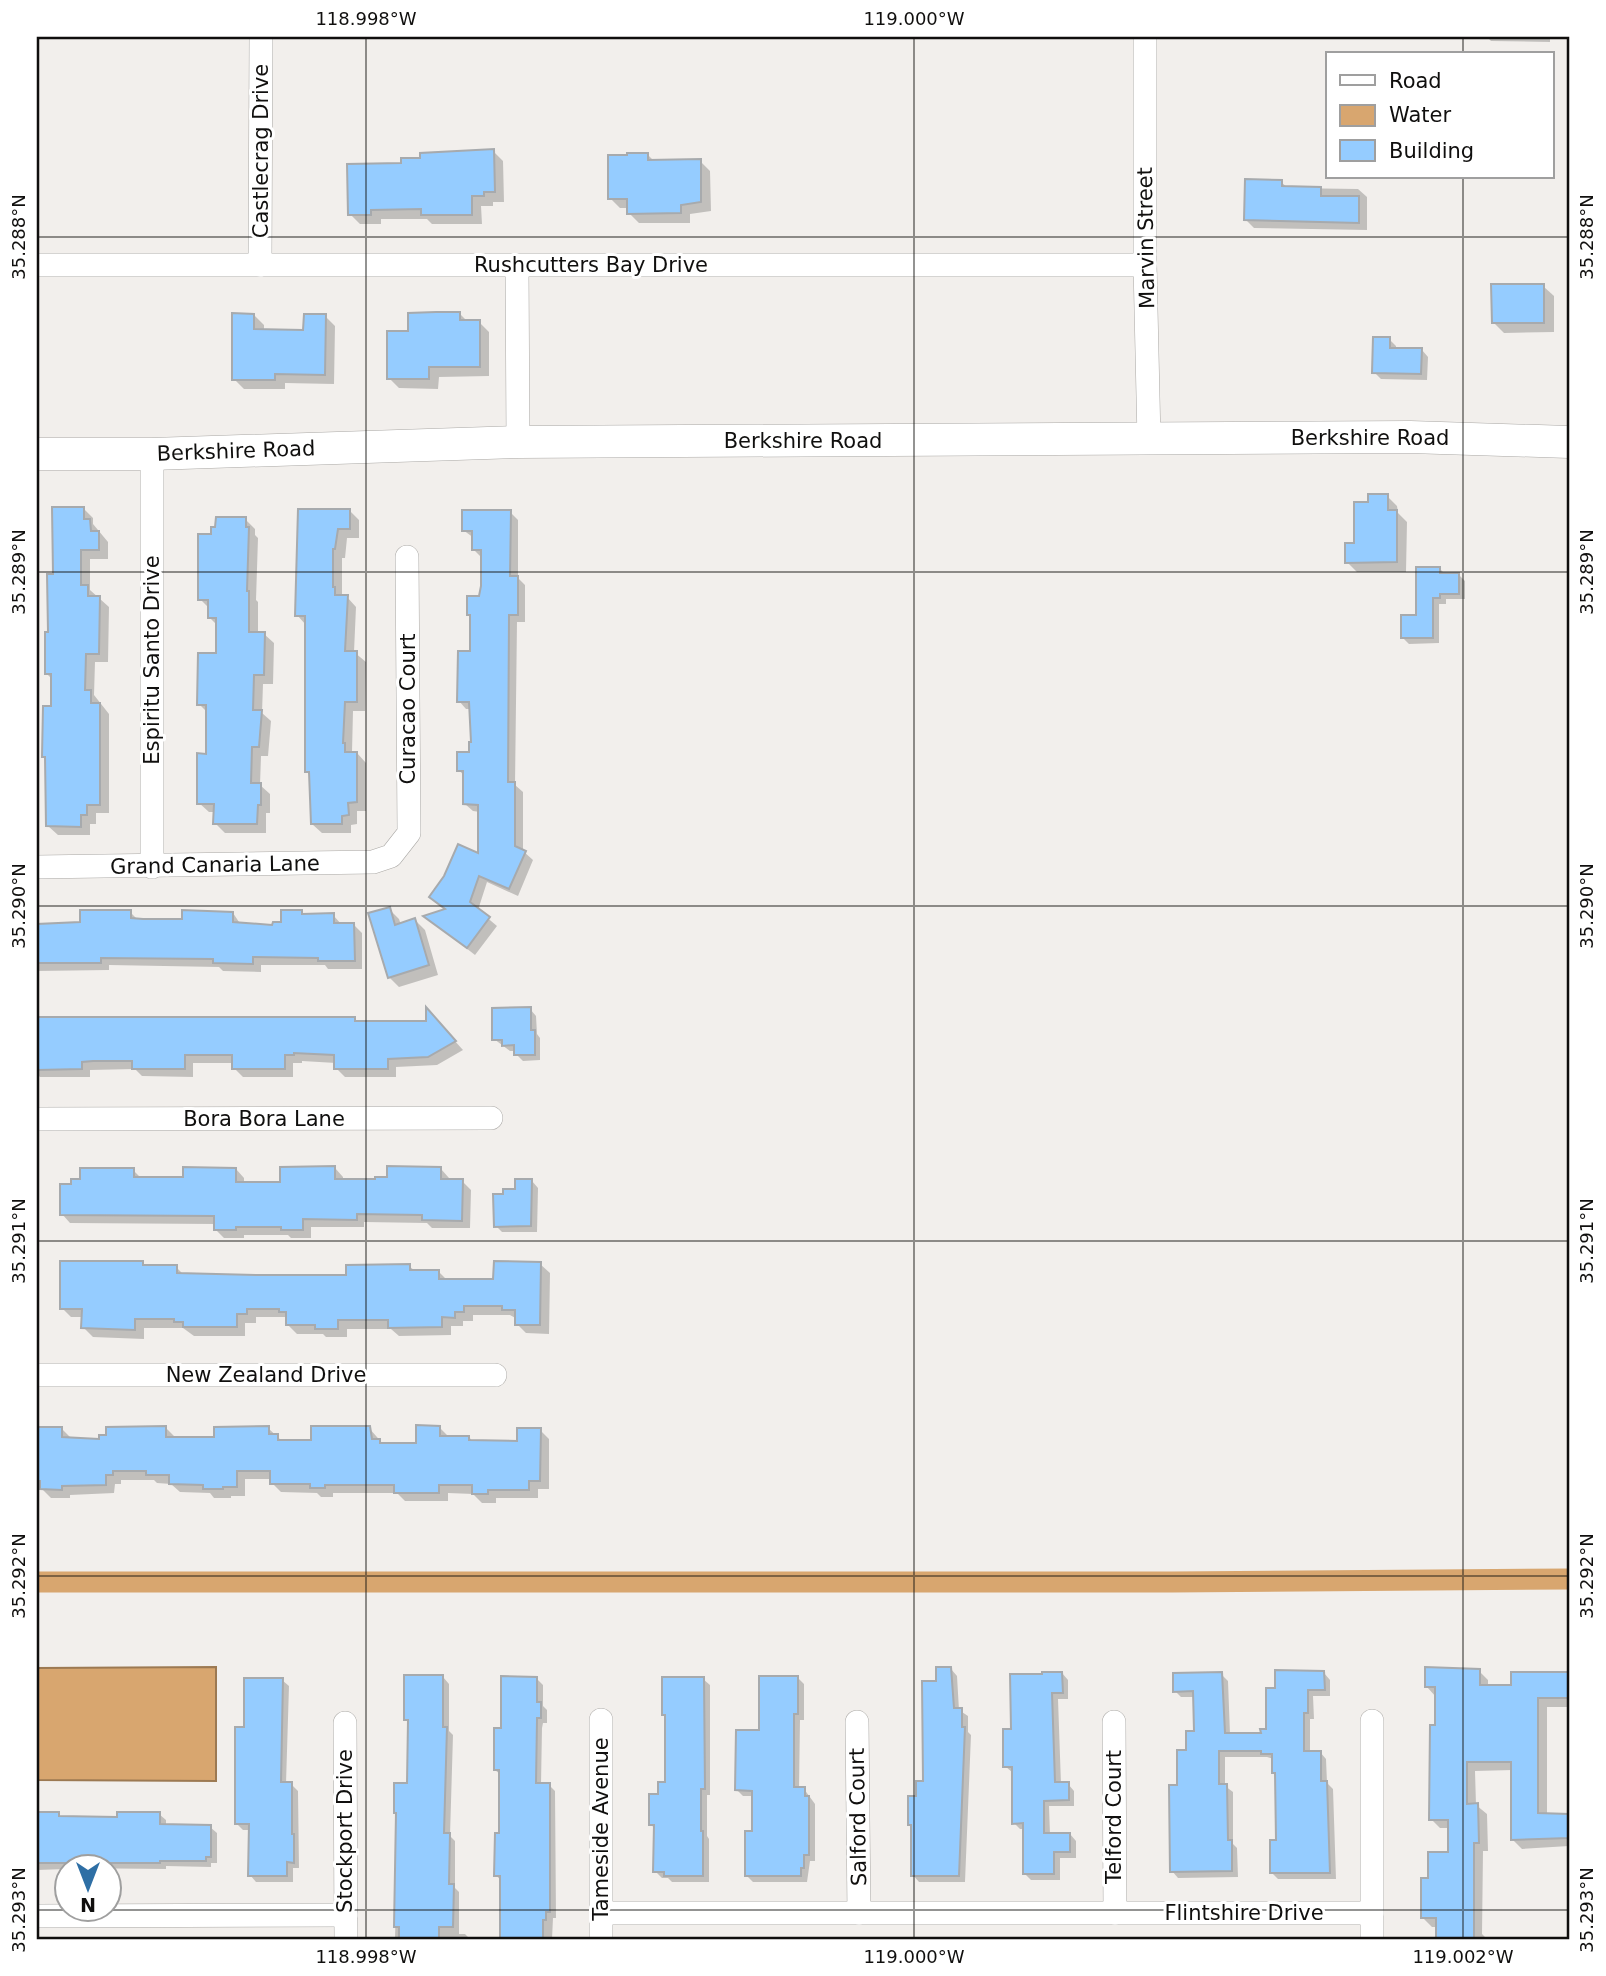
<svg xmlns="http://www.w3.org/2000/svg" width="1606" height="1976" font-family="'DejaVu Sans',sans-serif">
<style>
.water{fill:#d8a66f;stroke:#9c7952;stroke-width:2}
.shadow{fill:#0003}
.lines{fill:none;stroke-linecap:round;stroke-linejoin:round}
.canal{stroke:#d8a66f;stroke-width:21}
.building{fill:#95ccff;stroke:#a7aaad;stroke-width:2}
.street-casing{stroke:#aaa8a5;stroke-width:24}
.secondary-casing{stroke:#aaa8a5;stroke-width:33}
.street{stroke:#fff;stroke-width:23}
.secondary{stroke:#fff;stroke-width:32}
.ticks{fill:none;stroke:#100f0e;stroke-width:2;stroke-opacity:0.45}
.labels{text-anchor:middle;stroke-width:6;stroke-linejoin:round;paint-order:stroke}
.street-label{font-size:21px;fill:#100f0e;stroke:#fff}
.neatline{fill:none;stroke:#100f0e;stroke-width:2.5}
.ticks-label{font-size:18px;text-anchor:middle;fill:#100f0e}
</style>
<rect width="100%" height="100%" fill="#f2efec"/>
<!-- water -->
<polygon class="water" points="216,1667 216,1781 37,1780 37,1668"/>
<!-- shadow -->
<g class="shadow">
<polygon points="1487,37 1550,37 1550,42 1491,41"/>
<polygon points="493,151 503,161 504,202 493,202 493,206 481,206 482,224 432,224 427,219 381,219 381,224 360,224 350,214 403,165"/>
<polygon points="648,155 655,162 700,161 710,171 711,211 690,214 690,223 639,223 629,213 629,208 620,208 610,198"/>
<polygon points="1281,182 1288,188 1358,189 1367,197 1367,230 1254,228 1246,220"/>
<polygon points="1543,286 1554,296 1554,332 1504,333 1494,323"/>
<polygon points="460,314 468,322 479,322 489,332 489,376 439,377 438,389 399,388 389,378 410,333"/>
<polygon points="254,315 264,325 264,331 305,331 325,316 335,326 334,384 285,383 285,389 244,389 234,379"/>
<polygon points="1389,339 1396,346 1396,350 1422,350 1428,357 1427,380 1381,379 1374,372"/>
<polygon points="1387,496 1397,506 1398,513 1407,522 1406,572 1357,572 1347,562 1370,504"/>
<polygon points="83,508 93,518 93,524 108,542 108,559 90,559 90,590 109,607 108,662 95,662 94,695 109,714 109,813 96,813 96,824 90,824 90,835 58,835 48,826 47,760 44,756 52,707 52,679 47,674 50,634 55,576"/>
<polygon points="299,510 349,510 359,520 359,538 347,538 345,558 342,558 342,596 347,597 356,607 354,652 366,662 365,711 353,711 352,752 357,753 366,763 366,811 357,811 357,824 351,825 351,833 322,833 312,824 311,776 306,771 306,625 297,615"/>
<polygon points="510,512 518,520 518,578 525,585 525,622 517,622 515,785 523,792 523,851 533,860 518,896 487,882 478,910 497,926 475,955 434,923 446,910 431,897 480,856 480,812 473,811 465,804 465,777 459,770 471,753 473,744 471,709 466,709 459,701 472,652 472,618 468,614 480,598 482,558 474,550 474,538 463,530"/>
<polygon points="245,519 255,529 255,535 258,538 256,600 258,602 258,634 264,634 274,643 273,684 263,684 262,713 271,721 268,756 261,756 260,785 270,794 270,813 266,813 266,833 225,833 215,823 215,812 209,812 199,803 207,756 208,713 199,704 218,655 218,626 209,617 210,609 200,599 213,536"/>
<polygon points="1439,568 1446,575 1459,575 1465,581 1465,599 1446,599 1446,604 1439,604 1439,643 1409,644 1402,637 1418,617"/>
<polygon points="389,909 399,919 401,925 415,920 425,930 438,975 399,987 389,977"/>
<polygon points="130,912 138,920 184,921 233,913 241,925 274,927 302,912 305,916 333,915 342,925 353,924 362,933 362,969 328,969 325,965 261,965 261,972 223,971 219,967 109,965 109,970 37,971 37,920 39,924 72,926"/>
<polygon points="530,1009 536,1016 537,1034 540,1038 540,1060 523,1061 516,1054 516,1051 510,1051 494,1039"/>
<polygon points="354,1018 359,1023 428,1023 434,1018 463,1050 437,1065 396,1067 396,1077 345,1077 336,1068 336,1063 302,1061 302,1063 293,1063 293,1077 243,1077 234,1068 234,1063 193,1063 193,1077 142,1076 135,1069 90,1070 90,1077 40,1077 37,1074 37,1019"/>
<polygon points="335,1168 343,1177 343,1181 376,1181 441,1169 449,1178 449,1181 462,1181 471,1190 470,1228 432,1228 427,1223 364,1222 364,1227 311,1227 311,1238 291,1238 288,1235 244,1235 244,1238 224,1238 215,1229 215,1224 70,1223 62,1214 133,1170 142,1179 185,1179 236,1169 244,1178 244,1183 282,1183"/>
<polygon points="532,1181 538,1188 537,1232 502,1232 496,1226 504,1195"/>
<polygon points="142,1263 146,1267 176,1267 184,1275 348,1277 409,1266 415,1271 438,1271 448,1281 495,1281 540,1264 550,1273 549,1334 526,1333 517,1324 517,1319 510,1315 473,1315 473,1321 463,1321 463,1326 451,1326 451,1335 399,1336 391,1329 347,1329 347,1337 326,1337 323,1334 297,1334 288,1325 286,1317 256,1317 256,1323 245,1323 245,1336 194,1336 183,1328 144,1328 144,1339 93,1337 83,1327 83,1317 71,1317 62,1308"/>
<polygon points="439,1427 449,1437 469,1437 473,1442 518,1443 540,1430 549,1439 549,1489 538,1489 538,1498 496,1498 496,1503 482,1503 473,1494 448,1493 448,1501 405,1501 397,1493 333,1493 333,1497 321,1497 317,1493 281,1492 272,1483 272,1479 245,1479 245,1496 231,1496 231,1498 214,1498 210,1493 180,1492 171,1484 157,1483 154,1480 121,1480 121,1484 115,1484 114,1493 70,1495 70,1498 51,1498 43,1490 37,1490 37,1429 62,1429 71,1438 101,1441 166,1428 175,1437 215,1439 268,1428 283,1442 313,1442 369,1428 384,1445 417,1445"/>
<polygon points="951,1669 957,1676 959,1710 968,1716 968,1732 971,1735 965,1882 919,1882 913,1875 913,1828 909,1824 918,1798 925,1783 938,1683"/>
<polygon points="1479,1671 1488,1680 1488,1687 1513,1687 1513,1674 1569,1674 1569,1707 1547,1707 1547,1815 1569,1815 1569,1846 1522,1849 1512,1839 1513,1770 1475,1771 1476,1805 1487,1814 1488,1851 1483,1851 1482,1934 1487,1939 1438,1939 1438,1927 1432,1927 1423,1918 1430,1880 1450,1854 1450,1828 1440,1828 1431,1819 1436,1697 1427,1687"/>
<polygon points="1062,1673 1068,1680 1068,1699 1058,1699 1061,1784 1068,1784 1074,1791 1074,1806 1049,1806 1050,1834 1070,1834 1076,1841 1076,1858 1060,1858 1060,1880 1031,1880 1024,1873 1024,1829 1020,1829 1014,1823 1013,1773 1005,1766 1013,1731"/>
<polygon points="1324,1673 1330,1680 1330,1696 1313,1696 1314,1719 1310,1719 1310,1753 1320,1752 1326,1759 1327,1783 1333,1789 1336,1879 1278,1879 1272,1873 1278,1841 1277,1775 1274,1772 1274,1759 1267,1757 1225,1757 1225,1786 1233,1792 1233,1844 1237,1848 1238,1877 1178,1878 1172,1871 1179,1786 1196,1733 1195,1697 1181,1697 1175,1691 1221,1674 1228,1681 1230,1734 1262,1734 1268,1731 1277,1690"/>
<polygon points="443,1677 449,1684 449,1731 453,1735 450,1836 455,1841 455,1888 459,1892 459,1934 465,1934 470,1939 395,1939 398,1815 409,1785 409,1723 406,1719"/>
<polygon points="536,1678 543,1685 543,1706 547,1710 547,1723 543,1723 542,1728 541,1785 549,1785 555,1791 556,1918 553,1918 552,1939 502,1939 502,1882 496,1875 501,1834 501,1775 495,1770 502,1729"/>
<polygon points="798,1678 804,1684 804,1720 800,1720 799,1789 804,1789 815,1804 815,1861 810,1861 807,1882 753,1882 746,1875 754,1832 754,1796 743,1796 737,1790 760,1732"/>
<polygon points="703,1679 710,1685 710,1795 707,1795 707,1836 709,1839 709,1882 672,1882 668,1878 662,1878 655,1871 656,1829 651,1825 659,1796 667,1784 667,1718 664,1714"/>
<polygon points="282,1680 289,1686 286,1784 291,1784 298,1791 299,1868 293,1868 293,1882 256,1882 250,1875 250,1830 243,1830 237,1824"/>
<polygon points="37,1814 58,1814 62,1818 119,1818 159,1814 166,1820 166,1826 210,1827 217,1833 217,1863 211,1863 211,1867 166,1866 166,1869 66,1868 66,1869 37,1870"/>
</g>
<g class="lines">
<!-- canal -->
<polyline class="canal" points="37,1582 1172,1582 1569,1579"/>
</g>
<!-- building -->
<g class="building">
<polygon points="494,149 495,192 484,192 484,196 472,196 472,215 421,215 421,209 371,210 371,215 348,215 347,164 401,163 401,158 420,158 420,153"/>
<polygon points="627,153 648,153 648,160 701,159 701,202 681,205 681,213 627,214 627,199 608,199 608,155 627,155"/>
<polygon points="1245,179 1282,180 1282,186 1321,187 1321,196 1359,196 1359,223 1244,220"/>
<polygon points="1491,284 1544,284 1544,323 1492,323"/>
<polygon points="436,312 460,312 460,320 480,320 480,367 429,367 429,379 387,379 387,331 408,331 408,313"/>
<polygon points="232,313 254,314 254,329 303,330 304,314 326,314 325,375 275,374 275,380 232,380"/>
<polygon points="1373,337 1390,337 1390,348 1422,348 1421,374 1372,373"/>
<polygon points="1368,494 1388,494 1388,510 1397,510 1397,562 1345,563 1345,543 1354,543 1354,502 1368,502"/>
<polygon points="52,507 84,507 84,519 90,519 91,531 99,531 99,550 81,550 81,585 88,585 88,596 100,596 99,654 86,654 85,690 91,690 91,703 100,703 100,805 87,805 87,815 81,815 81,827 46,826 45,757 42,757 43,706 51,706 51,674 45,674 45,632 48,632 47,574 53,574"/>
<polygon points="298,509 350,509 350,529 338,529 335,549 333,549 333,587 335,587 335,595 348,595 345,651 357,651 357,702 345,702 343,743 345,743 345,752 357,752 357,802 348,803 349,815 342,816 342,824 311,824 309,772 305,772 305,616 295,616"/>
<polygon points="462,510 511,510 510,576 518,576 518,615 509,615 508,782 515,782 515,846 526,851 509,889 479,876 470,902 490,917 467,948 423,916 445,909 429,897 444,876 458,844 478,853 478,805 463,804 463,771 457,771 457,752 469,752 469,742 471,742 469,702 457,702 458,651 470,651 470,615 467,615 467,596 479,596 481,586 481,550 472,550 472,531 462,531"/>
<polygon points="216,517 246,517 246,527 249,527 247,591 249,591 249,632 265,632 264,675 254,675 253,710 262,710 259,747 252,747 251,783 261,783 261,805 258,805 257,824 213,824 214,804 197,804 197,753 206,754 206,705 197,705 198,653 216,653 216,618 208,618 208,600 198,600 198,534 211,534 211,527 215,527"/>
<polygon points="1416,567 1440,567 1440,573 1459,573 1459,594 1440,594 1440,598 1433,598 1433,638 1401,638 1401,615 1416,615"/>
<polygon points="390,907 395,925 415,918 429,965 388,978 368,913"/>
<polygon points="80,910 131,910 131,918 143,919 182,919 182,910 233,912 233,922 272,925 273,922 281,922 281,910 302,910 302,914 334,913 334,923 354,923 355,961 318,961 318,958 253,957 253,964 213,963 213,959 101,958 101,963 37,963 37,924 80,922"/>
<polygon points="426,1007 456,1041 428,1057 388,1059 388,1069 334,1069 334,1055 294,1053 294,1055 285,1055 285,1069 232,1069 232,1055 185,1055 185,1069 132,1069 132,1061 93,1061 82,1062 82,1069 37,1070 37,1017 355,1017 355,1021 426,1021"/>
<polygon points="531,1007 531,1030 535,1030 535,1055 514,1055 514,1045 502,1046 502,1040 492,1040 492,1008"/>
<polygon points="335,1166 335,1179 375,1179 375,1177 387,1177 387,1166 441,1167 441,1179 463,1179 462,1221 422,1220 422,1215 357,1214 357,1220 303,1219 303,1230 281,1230 281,1227 236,1227 236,1230 214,1230 214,1216 60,1215 60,1184 71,1184 71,1179 80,1179 80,1168 134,1168 134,1177 183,1177 183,1167 236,1168 236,1182 280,1182 280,1167"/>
<polygon points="515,1179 532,1179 531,1226 494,1227 493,1194 503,1194 503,1189 515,1189"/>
<polygon points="60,1261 143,1261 143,1265 177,1265 177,1273 259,1275 346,1275 346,1265 410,1264 410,1270 439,1270 439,1279 493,1279 494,1261 541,1262 540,1325 515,1325 515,1310 502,1310 502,1306 464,1306 464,1312 455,1312 455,1318 442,1317 442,1327 388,1328 388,1320 338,1320 338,1329 315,1329 315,1325 286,1325 286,1312 279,1312 279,1309 247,1309 247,1314 237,1314 237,1327 183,1327 183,1322 174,1322 174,1319 135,1319 135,1330 81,1328 82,1309 60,1309"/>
<polygon points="416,1425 440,1426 440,1436 469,1436 469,1440 517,1441 517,1428 541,1428 540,1481 529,1481 529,1490 488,1490 488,1494 472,1494 472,1485 439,1485 439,1493 394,1493 394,1485 325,1485 325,1488 310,1488 310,1484 270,1484 270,1471 237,1471 237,1487 223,1487 223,1489 203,1489 203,1485 169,1484 169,1475 146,1475 146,1471 113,1471 113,1475 106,1475 106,1485 62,1486 62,1490 40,1489 40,1481 37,1481 37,1427 62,1427 62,1437 99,1439 99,1435 106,1435 106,1427 166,1426 166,1437 214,1437 214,1427 269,1426 269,1434 278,1434 278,1440 311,1440 311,1426 370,1426 372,1439 380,1439 380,1443 416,1443"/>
<polygon points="936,1667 951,1667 954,1708 962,1708 962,1727 965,1727 959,1876 911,1876 911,1825 908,1825 908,1796 916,1796 916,1781 923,1781 922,1681 936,1681"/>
<polygon points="1425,1667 1480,1669 1480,1685 1511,1685 1511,1672 1569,1672 1569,1698 1538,1698 1538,1813 1569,1814 1569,1838 1511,1840 1511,1762 1467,1762 1467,1804 1478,1803 1479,1843 1474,1843 1474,1939 1436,1939 1436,1918 1421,1918 1421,1878 1428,1878 1428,1852 1448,1852 1448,1820 1429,1820 1430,1725 1435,1725 1435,1687 1425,1687"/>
<polygon points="1275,1670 1324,1671 1325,1690 1308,1690 1308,1713 1304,1713 1304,1751 1321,1751 1321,1781 1327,1781 1330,1873 1270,1873 1270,1840 1276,1840 1275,1773 1272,1773 1272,1754 1261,1754 1261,1751 1219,1751 1219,1784 1227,1784 1228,1840 1232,1840 1232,1871 1170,1872 1169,1785 1177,1785 1177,1750 1186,1750 1186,1731 1194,1731 1193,1691 1173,1692 1173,1673 1222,1672 1225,1733 1261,1733 1260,1729 1266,1729 1266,1688 1275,1688"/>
<polygon points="1042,1672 1062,1672 1063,1693 1052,1693 1055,1782 1069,1782 1069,1800 1044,1801 1044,1833 1070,1833 1070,1852 1054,1852 1054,1874 1023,1874 1023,1823 1012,1824 1012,1767 1003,1767 1003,1729 1011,1729 1010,1674 1042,1674"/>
<polygon points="404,1675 443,1675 443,1727 447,1727 444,1833 450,1833 449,1884 454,1884 453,1927 439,1927 439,1939 399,1939 399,1927 394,1927 396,1813 394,1813 394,1783 407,1783 408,1720 404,1720"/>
<polygon points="501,1676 537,1677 537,1702 541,1702 541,1718 537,1718 537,1720 536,1783 550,1783 550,1912 546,1912 546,1920 543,1920 543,1939 500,1939 500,1876 494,1876 495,1833 499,1833 499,1770 494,1770 494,1728 501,1728"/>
<polygon points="759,1676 798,1676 798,1714 794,1714 794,1787 805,1787 805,1796 809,1796 809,1855 804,1855 804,1868 801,1868 801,1876 745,1876 745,1831 752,1831 752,1791 735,1790 736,1730 759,1730"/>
<polygon points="662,1677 704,1677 705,1789 701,1789 701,1831 703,1831 703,1876 664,1876 664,1872 653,1872 654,1825 649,1825 649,1794 658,1794 658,1782 665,1782 665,1715 662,1715"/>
<polygon points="244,1678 283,1678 281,1782 292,1782 292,1834 294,1834 294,1863 287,1862 287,1876 248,1876 249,1824 235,1824 235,1727 244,1727"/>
<polygon points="37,1812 59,1812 59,1816 117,1817 117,1812 160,1812 160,1824 211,1825 211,1857 206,1857 206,1861 160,1861 160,1863 37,1863"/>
</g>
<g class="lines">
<defs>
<g id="street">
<polyline points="1145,37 1145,265 1149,440"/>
<polyline points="37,265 1145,265"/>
<polyline points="260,265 261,37"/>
<polyline points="517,265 518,442"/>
<polyline points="152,454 152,867"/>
<polyline points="37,867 373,862 391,856 409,833 407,557"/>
<polyline points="37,1119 491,1118"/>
<polyline points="37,1375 495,1375"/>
<polyline points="601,1720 601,1939"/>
<polyline points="1372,1721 1372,1939"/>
<polyline points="857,1722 859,1913"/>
<polyline points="1114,1722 1115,1913"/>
<polyline points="345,1723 346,1939"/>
<polyline points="601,1913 1372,1913"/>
<polyline points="37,1916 346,1915"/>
</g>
<polyline id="secondary" points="37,454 152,454 518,442 1410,437 1569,442"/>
</defs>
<!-- street casing -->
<use href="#street" class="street-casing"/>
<!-- secondary casing -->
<use href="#secondary" class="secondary-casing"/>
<!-- street -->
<use href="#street" class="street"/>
<!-- secondary -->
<use href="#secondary" class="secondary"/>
</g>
<!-- ticks -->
<path class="ticks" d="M366,37V1939M914,37V1939M1463,37V54M1463,177V1939M37,237H1569M37,572H1569M37,906H1569M37,1241H1569M37,1576H1569M37,1910H1569"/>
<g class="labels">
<!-- street labels -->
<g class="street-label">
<text transform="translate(261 151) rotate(-90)" y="7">Castlecrag Drive</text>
<text transform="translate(1146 238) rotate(-91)" y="7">Marvin Street</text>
<text x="591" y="272">Rushcutters Bay Drive</text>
<text x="1370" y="445">Berkshire Road</text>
<text x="803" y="448">Berkshire Road</text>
<text transform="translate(236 451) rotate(-2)" y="7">Berkshire Road</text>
<text transform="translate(152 660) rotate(-90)" y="7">Espiritu Santo Drive</text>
<text transform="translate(408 709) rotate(-90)" y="7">Curacao Court</text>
<text transform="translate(215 865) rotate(-1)" y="7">Grand Canaria Lane</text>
<text x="264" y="1126">Bora Bora Lane</text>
<text x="266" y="1382">New Zealand Drive</text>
<text transform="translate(858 1817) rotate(-91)" y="7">Salford Court</text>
<text transform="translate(1114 1817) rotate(-90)" y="7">Telford Court</text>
<text transform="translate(601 1829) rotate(-90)" y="7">Tameside Avenue</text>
<text transform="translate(345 1831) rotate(-90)" y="7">Stockport Drive</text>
<text x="1244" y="1920">Flintshire Drive</text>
</g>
</g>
<!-- border -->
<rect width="1606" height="1976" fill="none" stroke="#ffffff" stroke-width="77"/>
<!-- legend -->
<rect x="1326" y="52" width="228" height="126" fill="#ffffff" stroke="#9f9f9f" stroke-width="2"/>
<rect x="1340" y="75" width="35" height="10" fill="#ffffff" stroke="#9f9f9f" stroke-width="2"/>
<text x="1389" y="88" font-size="21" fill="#100f0e">Road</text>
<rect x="1340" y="105" width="35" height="21" fill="#d8a66f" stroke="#9f9f9f" stroke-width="2"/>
<text x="1389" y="122" font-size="21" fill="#100f0e">Water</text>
<rect x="1340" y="140" width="35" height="21" fill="#95ccff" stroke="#9f9f9f" stroke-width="2"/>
<text x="1389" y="158" font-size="21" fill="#100f0e">Building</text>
<!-- north arrow -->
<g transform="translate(88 1888) rotate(180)"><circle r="33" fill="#ffffff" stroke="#9f9f9f" stroke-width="2"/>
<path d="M0-5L12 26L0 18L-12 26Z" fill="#2e6fa5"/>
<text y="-10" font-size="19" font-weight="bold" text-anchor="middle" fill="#100f0e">N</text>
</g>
<rect x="38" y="38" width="1530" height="1900" class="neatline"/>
<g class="ticks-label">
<text x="366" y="25">118.998°W</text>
<text x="914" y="25">119.000°W</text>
<text transform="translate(1587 237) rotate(-90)" y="6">35.288°N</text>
<text transform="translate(19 237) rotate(-90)" y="6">35.288°N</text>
<text transform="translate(1587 572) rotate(-90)" y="6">35.289°N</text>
<text transform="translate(19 572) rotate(-90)" y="6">35.289°N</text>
<text transform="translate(1587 906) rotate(-90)" y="6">35.290°N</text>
<text transform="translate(19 906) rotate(-90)" y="6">35.290°N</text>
<text transform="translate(1587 1241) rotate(-90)" y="6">35.291°N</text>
<text transform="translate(19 1241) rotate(-90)" y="6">35.291°N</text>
<text transform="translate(1587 1576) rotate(-90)" y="6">35.292°N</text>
<text transform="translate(19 1576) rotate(-90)" y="6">35.292°N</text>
<text transform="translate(1587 1910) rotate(-90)" y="6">35.293°N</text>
<text transform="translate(19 1910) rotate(-90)" y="6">35.293°N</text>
<text x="366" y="1963">118.998°W</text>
<text x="914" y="1963">119.000°W</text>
<text x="1463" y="1963">119.002°W</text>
</g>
</svg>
